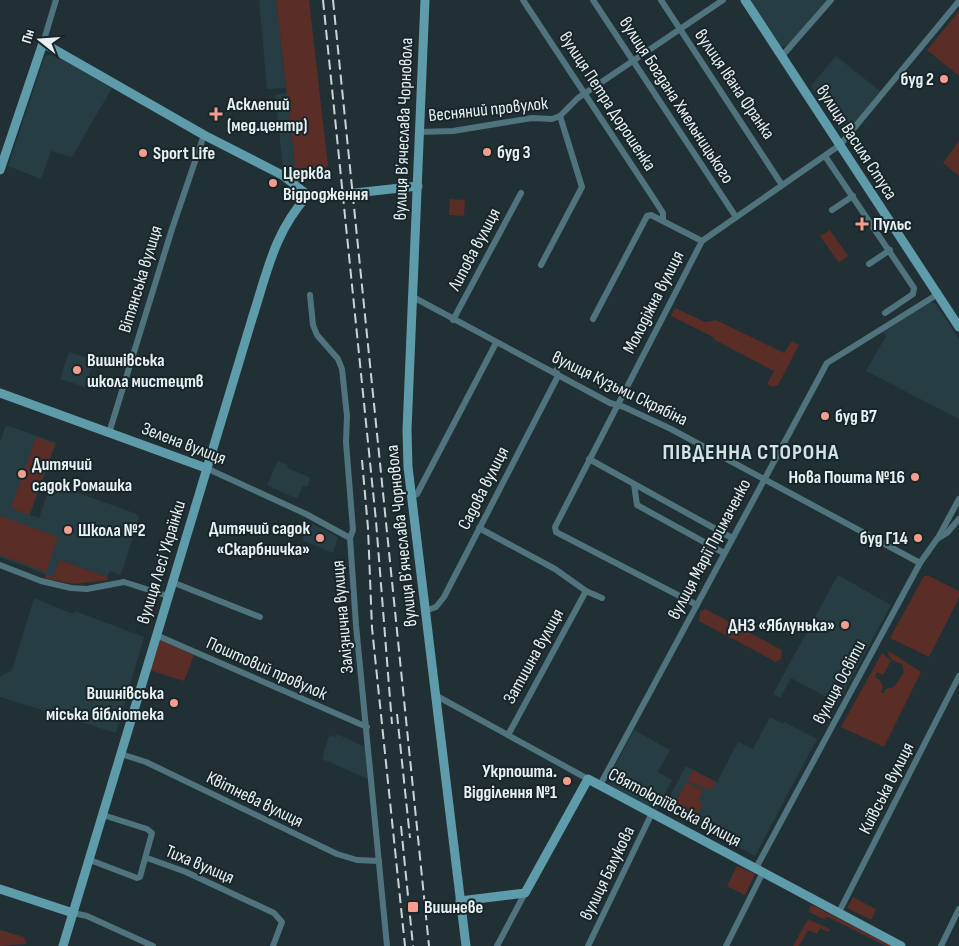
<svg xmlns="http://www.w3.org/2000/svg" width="959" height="946" font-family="'Sofia Sans Condensed',sans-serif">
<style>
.built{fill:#263d43}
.green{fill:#5a2d27}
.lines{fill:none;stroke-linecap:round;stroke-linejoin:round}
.street{stroke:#4f747e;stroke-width:6}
.secondary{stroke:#5f9cab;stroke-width:9}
.rail{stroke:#cad4d6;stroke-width:2;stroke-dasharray:10 5;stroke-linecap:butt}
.poi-dot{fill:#f59d8f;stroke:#18262a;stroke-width:2}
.labels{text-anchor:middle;stroke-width:4;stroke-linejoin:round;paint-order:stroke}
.poi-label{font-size:18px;font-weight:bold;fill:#e7f0f2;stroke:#18262a;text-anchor:start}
.street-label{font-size:18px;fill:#e7f0f2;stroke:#18262a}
.district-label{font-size:22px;font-weight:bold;letter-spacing:1px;fill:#d0e3e8;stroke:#18262a}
</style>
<rect width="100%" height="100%" fill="#213034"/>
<!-- built -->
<g class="built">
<polygon points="259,0 276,0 286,88 267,89"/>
<polygon points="748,0 827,0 788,45 780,47"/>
<polygon points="47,55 54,55 112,88 72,157 51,151 41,179 8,166 44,58"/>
<polygon points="836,56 880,91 844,138 811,86"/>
<polygon points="287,93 295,165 283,167 275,95"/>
<polygon points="929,302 936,304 959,339 959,419 866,371 886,336 881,330"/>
<polygon points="69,352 94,360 85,387 60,379"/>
<polygon points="6,425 56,443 30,515 39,518 51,483 137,514 139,518 121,575 110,571 107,577 60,560 53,577 0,557 0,442"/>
<polygon points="278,461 288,465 287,468 311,478 307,487 303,486 297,499 267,485"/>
<polygon points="310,523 338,537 333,553 302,540"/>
<polygon points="838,575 891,605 838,703 791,678 780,698 773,694"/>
<polygon points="34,598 73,614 75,611 144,637 116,733 0,697 0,677 12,670"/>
<polygon points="770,717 783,724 784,722 817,739 755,856 664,807 686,766 717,782 738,742 753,749"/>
<polygon points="634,730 670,750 658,772 672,780 656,810 611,786 608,779"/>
<polygon points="337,734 365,747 368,779 322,759 329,735 336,737"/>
</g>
<!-- green -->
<g class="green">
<polygon points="276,0 309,0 328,166 309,176 306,182 298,184 283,174 283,167 295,165"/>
<polygon points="959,11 959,76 927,50"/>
<polygon points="959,141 959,176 943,163"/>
<polygon points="450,199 465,200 464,216 449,215"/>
<polygon points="830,230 848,256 839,263 820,236"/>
<polygon points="675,308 705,322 716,320 784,353 792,341 799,345 778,385 772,387 767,384 774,371 715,340 713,337 671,316"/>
<polygon points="36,437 55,444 29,515 11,508"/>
<polygon points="0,516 58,537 46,572 0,555"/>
<polygon points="60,560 107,577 108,580 74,584 45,578 46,574 53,577"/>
<polygon points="924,576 929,576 959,591 959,598 929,657 890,638"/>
<polygon points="705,609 782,650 781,659 776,662 699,621 700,612"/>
<polygon points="160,640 194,655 184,681 150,670"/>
<polygon points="889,651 921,672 884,747 841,727 882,653 891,661 883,675 877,672 875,677 880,680 883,687 881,692 884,693 886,689 894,687 904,672 902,664 892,660 888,654"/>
<polygon points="693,770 716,782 711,790 687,781"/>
<polygon points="686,782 703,790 698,800 703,804 696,817 674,805"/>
<polygon points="737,866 755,874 745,895 727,886"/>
<polygon points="853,897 876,909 871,920 847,908"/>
<polygon points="810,906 815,906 891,946 886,946 828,917 824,919 809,912"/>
<polygon points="808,919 830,929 828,932 820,928 817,934 808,930 799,946 793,946"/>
<polygon points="0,930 24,937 26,944 0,946"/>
</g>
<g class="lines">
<!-- street -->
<g class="street">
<polyline points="523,0 654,199 663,213 663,220"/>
<polyline points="593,0 736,217"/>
<polyline points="661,0 782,185"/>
<polyline points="43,43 56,0"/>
<polyline points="782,56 831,0"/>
<polyline points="420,132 453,131 532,118 552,119 560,116 578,98 723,0"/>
<polyline points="825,156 914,288 913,294 885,313"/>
<polyline points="832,210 853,196"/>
<polyline points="869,264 890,250"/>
<polyline points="541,265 582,187 560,116"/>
<polyline points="310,295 313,325 317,335 338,359 342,369 347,416 346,442 353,530 350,538 356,625 387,946"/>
<polyline points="413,297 610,403 624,407 671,429 920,563"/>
<polyline points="593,319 647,216 651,215 702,241"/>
<polyline points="453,320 521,193"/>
<polyline points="109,433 172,229 204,135"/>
<polyline points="589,459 732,538"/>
<polyline points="206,468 306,514 350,538"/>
<polyline points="634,484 637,505 724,553"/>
<polyline points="411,497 417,494 496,343"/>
<polyline points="479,528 555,569 586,591 602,598"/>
<polyline points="938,538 959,499"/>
<polyline points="0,565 41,581 71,588 87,589 124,582 168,596"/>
<polyline points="172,582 260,617"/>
<polyline points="697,605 556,532 555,527 702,241 840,145 959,1"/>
<polyline points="425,611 436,607 444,597 558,376 556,370"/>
<polyline points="156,635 367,727"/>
<polyline points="435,695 588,779"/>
<polyline points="508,735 586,591"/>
<polyline points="121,754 146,762 337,854 357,860 379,861"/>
<polyline points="600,785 827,363 938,294"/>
<polyline points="147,858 186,872 274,913 282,922 273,946"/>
<polyline points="90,860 137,878 140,877 152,833 147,829 103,815"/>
<polyline points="756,868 920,563 937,539 947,533 959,519"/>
<polyline points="839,912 959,676"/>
<polyline points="73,913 87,916 153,946"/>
<polyline points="497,946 525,893"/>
<polyline points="588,946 652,813"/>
<polyline points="726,946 763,872"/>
<polyline points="941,946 959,909"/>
</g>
<!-- secondary -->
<g class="secondary">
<polyline points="425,0 407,430 408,467 466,946"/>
<polyline points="745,0 959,327"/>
<polyline points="0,170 43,43 204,135 282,175 308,195 337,195 418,186"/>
<polyline points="0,393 206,468"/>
<polyline points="0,889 73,913"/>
<polyline points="460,901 525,893 588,779 901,946"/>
<path d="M63,946L252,319C267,273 274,232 308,195"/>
</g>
<!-- rail -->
<g class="rail">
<polyline points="323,0 376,521 392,724"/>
<polyline points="333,0 429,946"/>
<polyline points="362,460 368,528 372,628 405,946"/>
<polyline points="397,714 410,838"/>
<polyline points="401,826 413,946"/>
</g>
</g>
<!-- markers -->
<g class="poi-dot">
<circle cx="944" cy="79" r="5"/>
<path d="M213.5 106.5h5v5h5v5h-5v5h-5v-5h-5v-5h5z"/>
<circle cx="487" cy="152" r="5"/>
<circle cx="143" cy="153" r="5"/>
<circle cx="273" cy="183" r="5"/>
<path d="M859.5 216.5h5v5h5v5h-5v5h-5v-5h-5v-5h5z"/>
<circle cx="77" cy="370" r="5"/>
<circle cx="825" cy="416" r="5"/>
<circle cx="22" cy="474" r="5"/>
<circle cx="915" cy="477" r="5"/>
<circle cx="68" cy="530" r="5"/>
<circle cx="320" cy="538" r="5"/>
<circle cx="918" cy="538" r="5"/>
<circle cx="845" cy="625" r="5"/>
<circle cx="174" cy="703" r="5"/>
<circle cx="567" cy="781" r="5"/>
<rect x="407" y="901" width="12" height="12" rx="2.5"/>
</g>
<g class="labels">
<!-- poi labels -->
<g class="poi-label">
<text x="934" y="85" text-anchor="end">буд 2</text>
<text x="227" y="110">Асклепий<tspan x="227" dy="21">(мед.центр)</tspan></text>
<text x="497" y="158">буд 3</text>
<text x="153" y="159">Sport Life</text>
<text x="283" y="179">Церква<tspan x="283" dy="21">Відродження</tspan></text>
<text x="873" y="230">Пульс</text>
<text x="87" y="366">Вишнівська<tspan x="87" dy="21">школа мистецтв</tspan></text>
<text x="835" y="422">буд В7</text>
<text x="32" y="470">Дитячий<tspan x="32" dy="21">садок Ромашка</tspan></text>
<text x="905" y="483" text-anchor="end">Нова Пошта №16</text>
<text x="310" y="534" text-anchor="end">Дитячий садок<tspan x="310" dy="21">«Скарбничка»</tspan></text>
<text x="78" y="536">Школа №2</text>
<text x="908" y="544" text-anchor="end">буд Г14</text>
<text x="835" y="631" text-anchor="end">ДНЗ «Яблунька»</text>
<text x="164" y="699" text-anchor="end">Вишнівська<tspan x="164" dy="21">міська бібліотека</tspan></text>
<text x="557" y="777" text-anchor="end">Укрпошта.<tspan x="557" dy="21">Відділення №1</tspan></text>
<text x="424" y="913">Вишневе</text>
</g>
<!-- street labels -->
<g class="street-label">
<text transform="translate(735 84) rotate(56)" y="6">вулиця Івана Франка</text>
<text transform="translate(677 100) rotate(57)" y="6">вулиця Богдана Хмельницького</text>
<text transform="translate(608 101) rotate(57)" y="6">вулиця Петра Дорошенка</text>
<text transform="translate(488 109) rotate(-6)" y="6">Весняний провулок</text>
<text transform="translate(403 129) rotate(-88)" y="6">вулиця Вʼячеслава Чорновола</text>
<text transform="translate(857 142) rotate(57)" y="6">вулиця Василя Стуса</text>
<text transform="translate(474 249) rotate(-62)" y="6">Липова вулиця</text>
<text transform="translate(140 279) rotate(-73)" y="6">Вітянська вулиця</text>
<text transform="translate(653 302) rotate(-63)" y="6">Молодіжна вулиця</text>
<text transform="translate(620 388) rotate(26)" y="6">вулиця Кузьми Скрябіна</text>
<text transform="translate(184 443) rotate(21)" y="6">Зелена вулиця</text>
<text transform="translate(483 488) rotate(-63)" y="6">Садова вулиця</text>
<text transform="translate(401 536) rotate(-96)" y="6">вулиця Вʼячеслава Чорновола</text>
<text transform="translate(709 549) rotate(-62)" y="6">вулиця Марії Примаченко</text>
<text transform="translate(161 562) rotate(-73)" y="6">вулиця Лесі Українки</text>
<text transform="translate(342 617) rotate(-95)" y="6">Залізнична вулиця</text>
<text transform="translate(533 656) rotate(-61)" y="6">Затишна вулиця</text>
<text transform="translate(267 668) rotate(24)" y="6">Поштовий провулок</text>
<text transform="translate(839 682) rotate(-62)" y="6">вулиця Освіти</text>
<text transform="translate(886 788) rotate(-63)" y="6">Київська вулиця</text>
<text transform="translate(255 799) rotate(26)" y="6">Квітнева вулиця</text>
<text transform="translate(675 807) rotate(28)" y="6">Святоюріївська вулиця</text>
<text transform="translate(200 864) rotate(23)" y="6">Тиха вулиця</text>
<text transform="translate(607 873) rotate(-64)" y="6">вулиця Балукова</text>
</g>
<!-- district labels -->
<g class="district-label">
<text x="751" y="459">ПІВДЕННА СТОРОНА</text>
</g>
</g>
<!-- north arrow -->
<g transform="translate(40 40) rotate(287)" stroke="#18262a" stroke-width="4" paint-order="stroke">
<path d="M0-4L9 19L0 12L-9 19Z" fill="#e7f0f2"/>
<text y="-8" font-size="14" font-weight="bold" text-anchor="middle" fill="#e7f0f2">Пн</text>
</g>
</svg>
